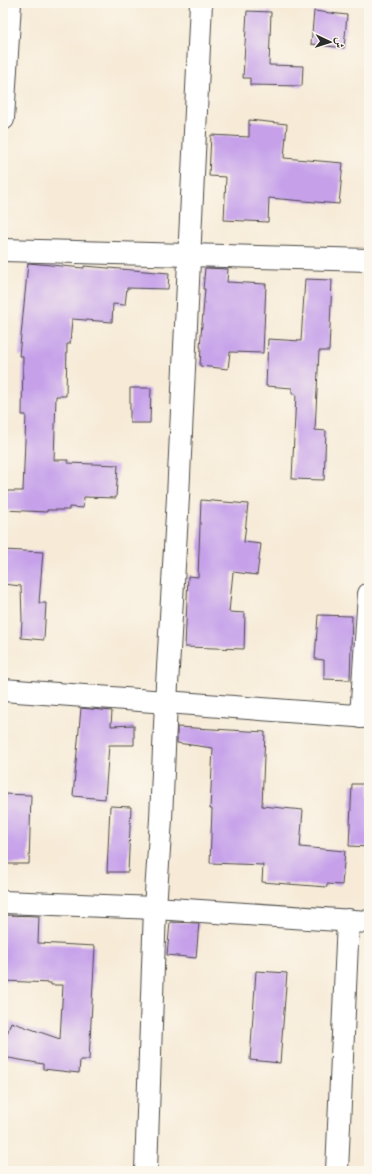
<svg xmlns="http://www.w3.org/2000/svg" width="372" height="1174" font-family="'Gentium Book Plus',Amiri,serif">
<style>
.building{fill:#c6a1ea}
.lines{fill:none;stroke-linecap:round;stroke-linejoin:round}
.minor-casing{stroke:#4a4845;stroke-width:24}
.minor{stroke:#fff;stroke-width:22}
</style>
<rect width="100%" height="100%" fill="#fbf7ec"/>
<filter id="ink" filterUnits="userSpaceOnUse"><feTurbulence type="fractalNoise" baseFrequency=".025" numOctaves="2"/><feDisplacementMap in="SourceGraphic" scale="8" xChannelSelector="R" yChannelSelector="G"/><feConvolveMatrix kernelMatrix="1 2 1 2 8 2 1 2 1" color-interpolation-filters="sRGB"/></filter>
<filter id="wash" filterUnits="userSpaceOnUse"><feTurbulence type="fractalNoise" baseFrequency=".012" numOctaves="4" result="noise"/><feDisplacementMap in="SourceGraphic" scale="16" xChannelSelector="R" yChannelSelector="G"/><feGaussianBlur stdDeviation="0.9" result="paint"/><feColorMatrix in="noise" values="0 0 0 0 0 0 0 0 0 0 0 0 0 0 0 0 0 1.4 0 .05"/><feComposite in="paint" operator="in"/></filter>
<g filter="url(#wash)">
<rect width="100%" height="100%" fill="#f7ebd8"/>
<g id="blocks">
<!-- building -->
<g class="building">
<polygon points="247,11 271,12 269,65 303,66 302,86 250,85 250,78 243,78"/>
<polygon points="314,11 347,15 344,48 311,44"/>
<polygon points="249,120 287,124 284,158 343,163 339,204 269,198 268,222 224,220 226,177 209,176 211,135 249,137"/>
<polygon points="28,263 84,268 84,266 169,273 168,289 127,288 125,305 113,304 112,322 72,319 70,344 67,344 66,396 56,396 54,460 68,460 68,463 118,465 116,498 84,497 83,508 69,507 69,510 47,510 47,512 3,510 3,491 23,491 26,415 22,415 23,356 19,356"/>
<polygon points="205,268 228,269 227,282 266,284 263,353 230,352 228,369 200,366 201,347 200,347 205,289 203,289"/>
<polygon points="305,279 332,280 329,351 319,351 315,430 326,431 324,480 292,479 296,394 292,394 292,388 266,386 268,339 301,341"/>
<polygon points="130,388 151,388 150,423 130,423"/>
<polygon points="201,500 248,504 244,542 261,544 257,575 233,572 229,612 245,613 244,649 185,647 188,576 198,577"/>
<polygon points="3,550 43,552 39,603 46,603 44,640 21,638 22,620 21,586 3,584"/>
<polygon points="318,615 352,616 350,680 324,679 324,660 315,659"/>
<polygon points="81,708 112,711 111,726 134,725 134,745 109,745 105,799 73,796"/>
<polygon points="177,727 265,732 262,806 303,810 300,847 345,851 342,885 327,884 327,887 262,882 263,865 210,863 212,809 210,809 213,748 177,743"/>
<polygon points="352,784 369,784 369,847 349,846"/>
<polygon points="3,794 31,795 29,864 3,864"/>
<polygon points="110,806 131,807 128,872 107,872"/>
<polygon points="3,915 39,916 38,943 95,946 89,1060 80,1060 79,1073 43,1069 43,1064 3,1057 3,1046 11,1022 60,1039 63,985 51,985 51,983 3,981"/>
<polygon points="170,922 199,923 196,958 167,955"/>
<polygon points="256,971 287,973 280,1063 250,1060"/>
</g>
</g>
</g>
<g filter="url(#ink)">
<use href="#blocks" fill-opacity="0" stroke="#4a4845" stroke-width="1"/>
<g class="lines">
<defs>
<g id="minor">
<polyline points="3,119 10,3"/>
<polyline points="3,250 369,260"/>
<polyline points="3,690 369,717"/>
<polyline points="361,717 369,594"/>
<polyline points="3,902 155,908 369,922"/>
<polyline points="146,1171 155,908 161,819 166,702 178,497 201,3"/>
<polyline points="337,1171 348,920"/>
</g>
</defs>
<!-- minor casing -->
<use href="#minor" class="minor-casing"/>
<!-- minor -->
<use href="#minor" class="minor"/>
</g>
</g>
<!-- margin -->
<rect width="372" height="1174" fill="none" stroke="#fbf7ec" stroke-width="16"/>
<!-- north arrow -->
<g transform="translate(330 42) rotate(94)" stroke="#fbf7ec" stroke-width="3" paint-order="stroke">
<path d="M0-3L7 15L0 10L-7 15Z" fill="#2b2b2b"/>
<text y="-6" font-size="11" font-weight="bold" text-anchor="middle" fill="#2b2b2b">ش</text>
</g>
</svg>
